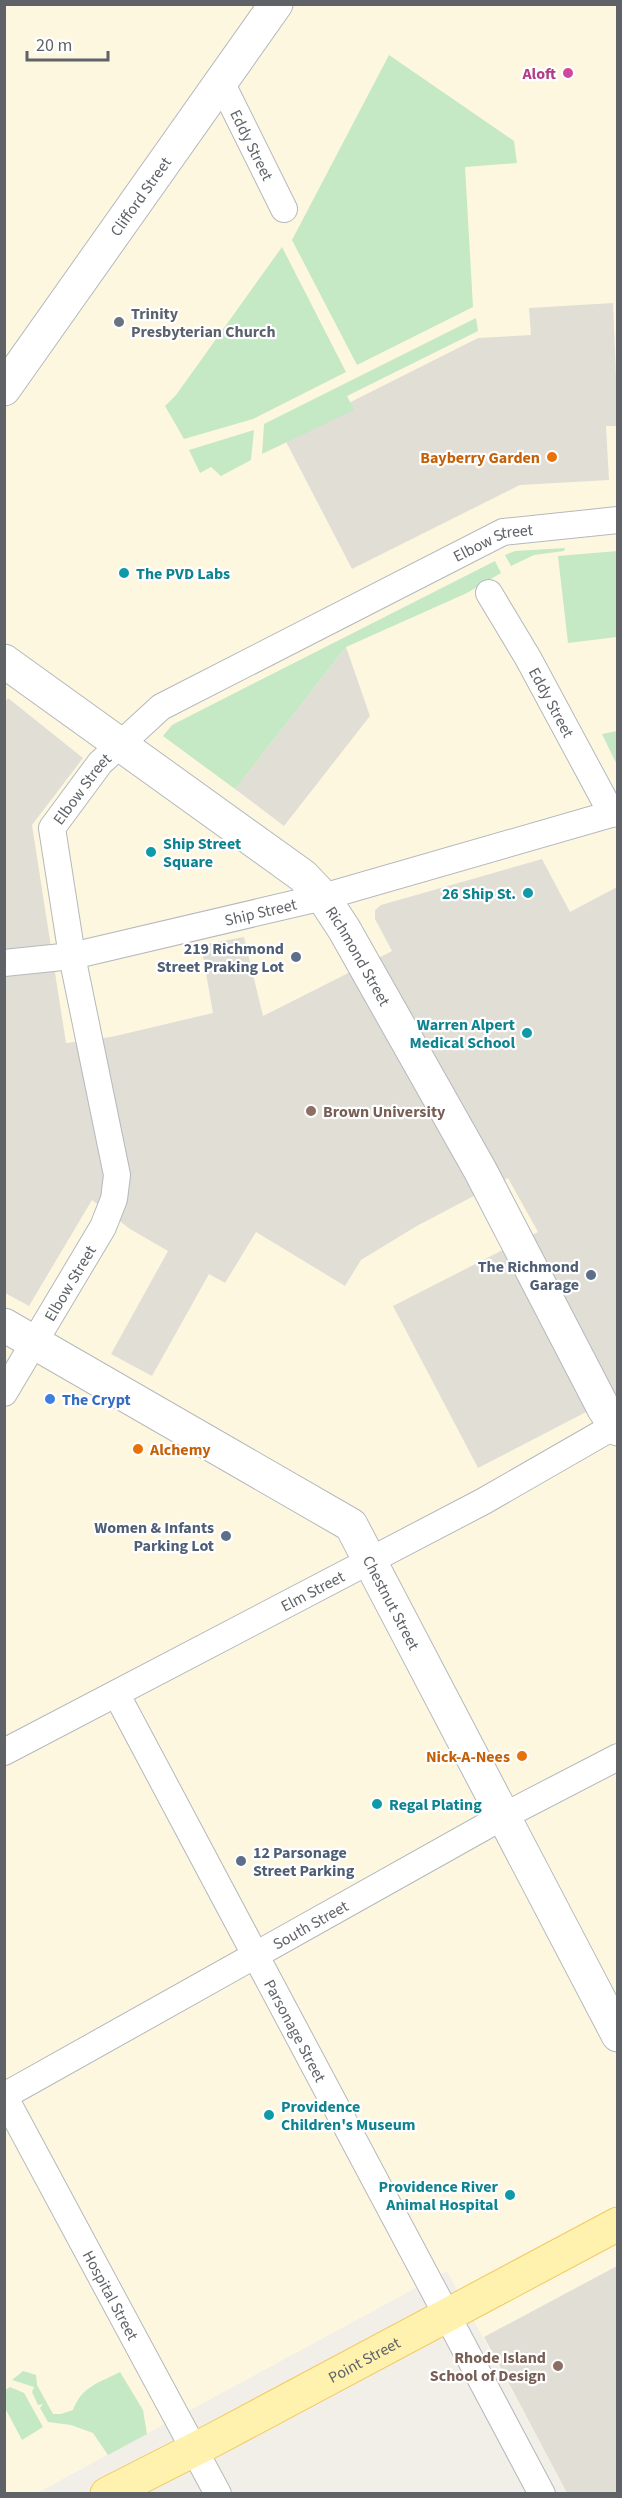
<svg xmlns="http://www.w3.org/2000/svg" width="622" height="2498" font-family="'Source Sans 3',sans-serif">
<style>
.commercial{fill:#fef7e0}
.education{fill:#e1ded6}
.green{fill:#c5e8c5}
.lines{fill:none;stroke-linecap:round;stroke-linejoin:round}
.minor-casing{stroke:#b5b8bc;stroke-width:28}
.tertiary-casing{stroke:#b5b8bc;stroke-width:35}
.primary-casing{stroke:#f2c960;stroke-width:35}
.minor{stroke:#fff;stroke-width:26}
.tertiary{stroke:#fff;stroke-width:33}
.primary{stroke:#fff2af;stroke-width:33}
.hotel-dot{fill:#d1479c;stroke:#fff;stroke-width:2}
.worship-dot{fill:#6b7280;stroke:#fff;stroke-width:2}
.food-dot{fill:#e8710a;stroke:#fff;stroke-width:2}
.culture-dot{fill:#0f9aa8;stroke:#fff;stroke-width:2}
.service-dot{fill:#5c6f8a;stroke:#fff;stroke-width:2}
.education-dot{fill:#8d6e63;stroke:#fff;stroke-width:2}
.shop-dot{fill:#3f7fe0;stroke:#fff;stroke-width:2}
.labels{text-anchor:middle;stroke-width:4.5;stroke-linejoin:round;paint-order:stroke}
.hotel-label{font-size:16px;font-weight:bold;fill:#b23c85;stroke:#fff;text-anchor:end}
.street-label{font-size:16px;fill:#5f6368;stroke:#fff}
.worship-label{font-size:16px;font-weight:bold;fill:#5b616d;stroke:#fff;text-anchor:start}
.food-label{font-size:16px;font-weight:bold;fill:#c56008;stroke:#fff;text-anchor:end}
.culture-label{font-size:16px;font-weight:bold;fill:#0d838f;stroke:#fff;text-anchor:start}
.service-label{font-size:16px;font-weight:bold;fill:#4e5e75;stroke:#fff;text-anchor:end}
.education-label{font-size:16px;font-weight:bold;fill:#785e54;stroke:#fff;text-anchor:start}
.shop-label{font-size:16px;font-weight:bold;fill:#366cbe;stroke:#fff;text-anchor:start}
</style>
<rect width="100%" height="100%" fill="#f1efe8"/>
<!-- commercial -->
<polygon class="commercial" points="5,5 617,5 617,2493 567,2493 447,2271 37,2493 5,2494"/>
<!-- education -->
<g class="education">
<polygon points="613,303 618,426 606,426 609,480 520,485 352,569 283,436 478,338 531,335 529,308"/>
<polygon points="346,647 370,716 284,826 235,789"/>
<polygon points="8,698 83,758 32,825 66,1043 111,1037 213,1013 201,945 244,937 263,1016 392,951 375,919 375,910 381,905 542,859 570,912 617,887 617,1396 478,1468 393,1306 538,1232 508,1178 415,1227 361,1260 345,1286 256,1232 225,1283 209,1274 152,1376 111,1354 168,1251 130,1229 92,1200 29,1306 5,1293 4,703"/>
<polygon points="617,2266 617,2493 567,2493 484,2337"/>
</g>
<!-- green -->
<g class="green">
<polygon points="389,55 514,141 517,163 465,167 473,307 357,365 292,240"/>
<polygon points="282,247 346,372 253,419 184,439 165,406 176,395"/>
<polygon points="476,318 478,331 347,396 354,410 262,454 264,424"/>
<polygon points="254,430 251,460 221,476 211,467 200,473 189,450"/>
<polygon points="565,548 564,551 534,555 511,566 505,555 515,551"/>
<polygon points="617,551 617,637 568,643 558,556"/>
<polygon points="495,561 501,573 467,593 346,647 235,789 163,736 172,725"/>
<polygon points="617,731 618,731 617,765 602,734"/>
<path d="M23,2371L36,2375L37,2385L53,2414H61L73,2410C82,2386 99,2383 120,2372L143,2410L147,2434L108,2455L93,2433L71,2425L48,2422L40,2408L43,2404L38,2405L32,2392L34,2387L12,2380Z"/>
<polygon points="10,2387 24,2393 43,2427 22,2440 5,2408 5,2390"/>
</g>
<g class="lines">
<defs>
<g id="minor">
<path id="s1" d="M221,82L284,209"/>
<path id="s2" d="M489,593L528,658L612,814"/>
<path id="s3" d="M4,963L72,956L323,897L618,812"/>
<path id="s4" d="M4,1393L103,1227L114,1199L117,1175L72,956L52,828L100,763L161,707L503,532L618,520"/>
<path id="s5" d="M117,1695L542,2494"/>
<path id="s6" d="M4,1752L484,1501L618,1424"/>
<path id="s7" d="M4,2096L502,1817L618,1757"/>
<path id="s8" d="M4,2096L218,2494"/>
</g>
<g id="tertiary">
<path id="s9" d="M4,389L276,4"/>
<path id="s10" d="M4,661L303,876L323,897L344,929L480,1170L604,1409L618,1429"/>
<path id="s11" d="M4,1325L351,1525L618,2035"/>
</g>
<g id="primary">
<path id="s12" d="M107,2494L215,2439L618,2224"/>
</g>
</defs>
<!-- minor casing -->
<use href="#minor" class="minor-casing"/>
<!-- tertiary casing -->
<use href="#tertiary" class="tertiary-casing"/>
<!-- primary casing -->
<use href="#primary" class="primary-casing"/>
<!-- minor -->
<use href="#minor" class="minor"/>
<!-- tertiary -->
<use href="#tertiary" class="tertiary"/>
<!-- primary -->
<use href="#primary" class="primary"/>
</g>
<!-- markers -->
<circle class="hotel-dot" cx="568" cy="73" r="6"/>
<circle class="worship-dot" cx="119" cy="322" r="6"/>
<g class="food-dot">
<circle cx="552" cy="457" r="6"/>
<circle cx="138" cy="1449" r="6"/>
<circle cx="522" cy="1756" r="6"/>
</g>
<g class="culture-dot">
<circle cx="124" cy="573" r="6"/>
<circle cx="151" cy="852" r="6"/>
<circle cx="528" cy="893" r="6"/>
<circle cx="527" cy="1033" r="6"/>
<circle cx="377" cy="1804" r="6"/>
<circle cx="269" cy="2115" r="6"/>
<circle cx="510" cy="2195" r="6"/>
</g>
<g class="service-dot">
<circle cx="296" cy="957" r="6"/>
<circle cx="591" cy="1275" r="6"/>
<circle cx="226" cy="1536" r="6"/>
<circle cx="241" cy="1861" r="6"/>
</g>
<g class="education-dot">
<circle cx="311" cy="1111" r="6"/>
<circle cx="558" cy="2366" r="6"/>
</g>
<circle class="shop-dot" cx="50" cy="1399" r="6"/>
<g class="labels">
<!-- hotel labels -->
<g class="hotel-label">
<text x="556" y="79">Aloft</text>
</g>
<!-- street labels -->
<g class="street-label">
<text dy="6" stroke="none"><textPath href="#s1" startOffset="70">Eddy Street</textPath></text>
<text dy="6" stroke="none"><textPath href="#s9" startOffset="236">Clifford Street</textPath></text>
<text dy="6" stroke="none"><textPath href="#s4" startOffset="1136">Elbow Street</textPath></text>
<text dy="6" stroke="none"><textPath href="#s2" startOffset="126">Eddy Street</textPath></text>
<text dy="6" stroke="none"><textPath href="#s4" startOffset="650">Elbow Street</textPath></text>
<text dy="6" stroke="none"><textPath href="#s3" startOffset="262">Ship Street</textPath></text>
<text dy="6" stroke="none"><textPath href="#s10" startOffset="466">Richmond Street</textPath></text>
<text dy="6" stroke="none"><textPath href="#s4" startOffset="128">Elbow Street</textPath></text>
<text dy="6" stroke="none"><textPath href="#s6" startOffset="348">Elm Street</textPath></text>
<text dy="6" stroke="none"><textPath href="#s11" startOffset="488">Chestnut Street</textPath></text>
<text dy="6" stroke="none"><textPath href="#s7" startOffset="351">South Street</textPath></text>
<text dy="6" stroke="none"><textPath href="#s5" startOffset="380">Parsonage Street</textPath></text>
<text dy="6" stroke="none"><textPath href="#s8" startOffset="226">Hospital Street</textPath></text>
<text dy="6" stroke="none"><textPath href="#s12" startOffset="290">Point Street</textPath></text>
</g>
<!-- worship labels -->
<g class="worship-label">
<text x="131" y="319">Trinity<tspan x="131" dy="18">Presbyterian Church</tspan></text>
</g>
<!-- food labels -->
<g class="food-label">
<text x="540" y="463">Bayberry Garden</text>
<text x="150" y="1455" text-anchor="start">Alchemy</text>
<text x="510" y="1762">Nick-A-Nees</text>
</g>
<!-- culture labels -->
<g class="culture-label">
<text x="136" y="579">The PVD Labs</text>
<text x="163" y="849">Ship Street<tspan x="163" dy="18">Square</tspan></text>
<text x="516" y="899" text-anchor="end">26 Ship St.</text>
<text x="515" y="1030" text-anchor="end">Warren Alpert<tspan x="515" dy="18">Medical School</tspan></text>
<text x="389" y="1810">Regal Plating</text>
<text x="281" y="2112">Providence<tspan x="281" dy="18">Children's Museum</tspan></text>
<text x="498" y="2192" text-anchor="end">Providence River<tspan x="498" dy="18">Animal Hospital</tspan></text>
</g>
<!-- service labels -->
<g class="service-label">
<text x="284" y="954">219 Richmond<tspan x="284" dy="18">Street Praking Lot</tspan></text>
<text x="579" y="1272">The Richmond<tspan x="579" dy="18">Garage</tspan></text>
<text x="214" y="1533">Women &amp; Infants<tspan x="214" dy="18">Parking Lot</tspan></text>
<text x="253" y="1858" text-anchor="start">12 Parsonage<tspan x="253" dy="18">Street Parking</tspan></text>
</g>
<!-- education labels -->
<g class="education-label">
<text x="323" y="1117">Brown University</text>
<text x="546" y="2363" text-anchor="end">Rhode Island<tspan x="546" dy="18">School of Design</tspan></text>
</g>
<!-- shop labels -->
<g class="shop-label">
<text x="62" y="1405">The Crypt</text>
</g>
</g>
<!-- border -->
<rect width="622" height="2498" fill="none" stroke="#5f6368" stroke-width="12"/>
<!-- scale -->
<path d="M27 51v9h81v-9" fill="none" stroke="#5f6368" stroke-width="3"/>
<text x="36" y="51" font-size="18" fill="#5f6368" stroke="#ffffff" stroke-width="4.5" paint-order="stroke">20 m</text>
</svg>
